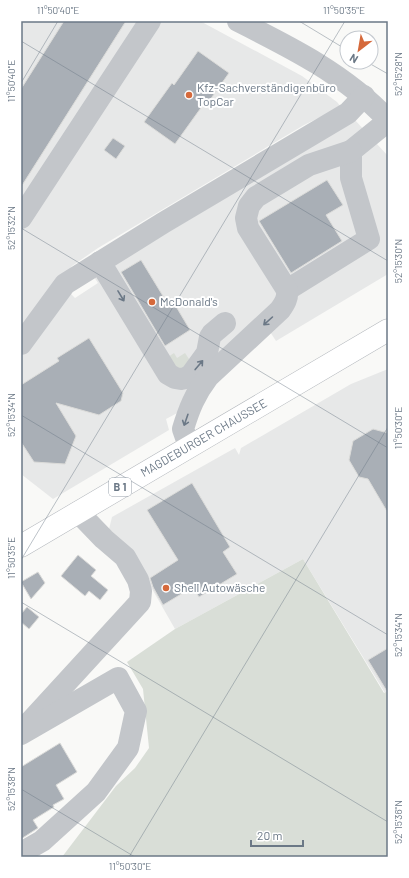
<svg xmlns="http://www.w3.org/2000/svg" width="409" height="878" font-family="Barlow,sans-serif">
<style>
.built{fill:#e7e8e8}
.green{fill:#d9ded7}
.building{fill:#a9afb6;stroke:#dbdbd9}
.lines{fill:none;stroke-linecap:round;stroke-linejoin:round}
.major-casing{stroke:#b4b8bd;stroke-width:23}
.minor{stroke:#c3c6ca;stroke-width:22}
.major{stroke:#fff;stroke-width:22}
.oneway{stroke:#6b7886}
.ticks{fill:none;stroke:#6b7886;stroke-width:1;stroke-opacity:0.45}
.poi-dot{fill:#d5693b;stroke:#fff;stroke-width:1.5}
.labels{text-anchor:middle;stroke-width:4;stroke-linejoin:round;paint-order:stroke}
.shield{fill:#fff;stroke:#97a0aa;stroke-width:1}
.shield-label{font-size:11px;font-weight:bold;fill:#6b7886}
.poi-label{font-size:12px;fill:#6b7886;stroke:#fff;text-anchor:start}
.street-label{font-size:12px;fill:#6b7886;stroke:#fff}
.neatline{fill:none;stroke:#6b7886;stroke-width:1.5}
.ticks-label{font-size:10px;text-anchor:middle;fill:#6b7886}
</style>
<rect width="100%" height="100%" fill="#f9f9f7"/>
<!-- built -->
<g class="built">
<polygon points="21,21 200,21 302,76 337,102 341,107 304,125 98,248 72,266 28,324 71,294 75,298 98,283 94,277 355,120 388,156 388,274 276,341 261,318 181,411 166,419 169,430 53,499 21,474"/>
<polygon points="388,369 388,691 385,693 303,559 175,629 140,568 109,529 112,517 235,448 239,455 241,448 351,384"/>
</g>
<!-- green -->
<g class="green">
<polygon points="174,353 177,358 185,353 191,362 183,368 175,368 168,357"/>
<polygon points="303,559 384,693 388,691 388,857 62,857 116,786 135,768 149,748 143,689 127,662 175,629"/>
</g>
<!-- building -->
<g class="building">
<polygon points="64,21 126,21 21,187 21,89"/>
<polygon points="198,51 229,73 205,107 203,105 175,144 144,122 172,83 174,85"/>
<polygon points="113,138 125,146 116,159 104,150"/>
<polygon points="327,180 343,205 326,215 342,241 291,273 259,221"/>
<polygon points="141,260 166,301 171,298 190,330 165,346 121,272"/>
<polygon points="89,338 123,393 121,401 99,415 56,403 76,436 65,464 34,462 21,442 21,385 59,361 57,358"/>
<polygon points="373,429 388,433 388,513 368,479 359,477 349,460 353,441"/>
<polygon points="192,483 230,547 223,552 237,574 199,597 193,587 163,605 153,587 150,578 178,560 147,510"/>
<polygon points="78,555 96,570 91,576 108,590 100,600 89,591 85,596 61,576"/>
<polygon points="38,572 45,583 31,599 21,582"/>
<polygon points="27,607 39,617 29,629 21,622 21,614"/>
<polygon points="388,648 388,693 368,660"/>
<polygon points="60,743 77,772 56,785 64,799 53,805 54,807 33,820 38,828 21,839 21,767"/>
</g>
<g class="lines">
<defs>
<polyline id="major" points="21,546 388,330"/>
</defs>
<!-- major casing -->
<use href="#major" class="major-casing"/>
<!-- minor -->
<g class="minor">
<path d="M238,21C292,48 346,75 388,120"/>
<polyline points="21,218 150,21"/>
<polyline points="100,262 168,374 175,378 181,379 186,378 191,375 207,353 210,337 212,334 225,323"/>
<polyline points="287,290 369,239 351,178 351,151 388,121"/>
<polyline points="21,344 65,284 163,223 348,113 364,96"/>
<path d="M189,446L183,429C189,409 195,394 208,377L280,310C285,303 288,298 287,290L248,228L246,218L249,206L256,197L309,165L351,151"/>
<polyline points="30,722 140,602 141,591 138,580 125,557 104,539 78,512"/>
<polyline points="21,734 118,678 136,711 128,748 96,792 42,841 21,853"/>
</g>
<!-- major -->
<use href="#major" class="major"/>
</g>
<!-- one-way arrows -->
<defs><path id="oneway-shaft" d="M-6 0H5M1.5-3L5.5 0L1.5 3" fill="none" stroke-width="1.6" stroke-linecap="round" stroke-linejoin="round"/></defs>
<g class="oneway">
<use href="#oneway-shaft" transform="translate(121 296) rotate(59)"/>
<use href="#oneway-shaft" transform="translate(268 321) rotate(138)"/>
<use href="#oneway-shaft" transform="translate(199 365) rotate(-50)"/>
<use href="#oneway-shaft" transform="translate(186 420) rotate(109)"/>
</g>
<!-- ticks -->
<path class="ticks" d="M299,21L347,50M21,41L388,261M367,62L388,74M21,83L58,21M21,228L388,448M21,415L388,635M21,560L345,21M21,602L388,822M21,789L135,857M129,857L388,427"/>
<!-- markers -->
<g class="poi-dot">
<circle cx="189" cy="95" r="4"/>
<circle cx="152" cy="302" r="4"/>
<circle cx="166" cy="588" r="4"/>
</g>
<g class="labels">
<!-- shield labels -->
<rect class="shield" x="109" y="478" width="22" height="18" rx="3"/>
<g class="shield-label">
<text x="120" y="491">B 1</text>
</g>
<!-- poi labels -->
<g class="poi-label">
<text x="197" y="92">Kfz-Sachverständigenbüro<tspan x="197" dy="14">TopCar</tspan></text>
<text x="160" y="306">McDonald's</text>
<text x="174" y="592">Shell Autowäsche</text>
</g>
<!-- street labels -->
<g class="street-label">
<text transform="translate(204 438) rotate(-30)" y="4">MAGDEBURGER CHAUSSEE</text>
</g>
</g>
<!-- border -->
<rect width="409" height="878" fill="none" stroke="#ffffff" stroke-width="44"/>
<!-- north arrow -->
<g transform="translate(359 50) rotate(211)"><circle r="19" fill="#ffffff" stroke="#c4c9cf"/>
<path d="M0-3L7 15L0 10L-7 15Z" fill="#d5693b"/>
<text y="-6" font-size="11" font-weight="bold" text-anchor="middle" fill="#6b7886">N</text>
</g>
<!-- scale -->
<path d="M251 840v6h52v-6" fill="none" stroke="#6b7886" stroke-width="2"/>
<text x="257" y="840" font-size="12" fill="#6b7886" stroke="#ffffff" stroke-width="3" paint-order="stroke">20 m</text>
<rect x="22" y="22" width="365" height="834" class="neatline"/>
<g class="ticks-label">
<text x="58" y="14">11°50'40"E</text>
<text x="344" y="14">11°50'35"E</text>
<text transform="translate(398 74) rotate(-90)" y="4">52°15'28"N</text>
<text transform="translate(11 81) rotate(-90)" y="4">11°50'40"E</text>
<text transform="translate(11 228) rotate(-90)" y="4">52°15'32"N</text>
<text transform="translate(398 261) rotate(-90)" y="4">52°15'30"N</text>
<text transform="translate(11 415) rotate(-90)" y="4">52°15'34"N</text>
<text transform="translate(398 428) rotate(-90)" y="4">11°50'30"E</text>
<text transform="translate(11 558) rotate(-90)" y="4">11°50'35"E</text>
<text transform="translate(398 635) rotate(-90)" y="4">52°15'34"N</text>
<text transform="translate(11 789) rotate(-90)" y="4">52°15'38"N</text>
<text transform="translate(398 822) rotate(-90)" y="4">52°15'36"N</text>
<text x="130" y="870">11°50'30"E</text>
</g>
</svg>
